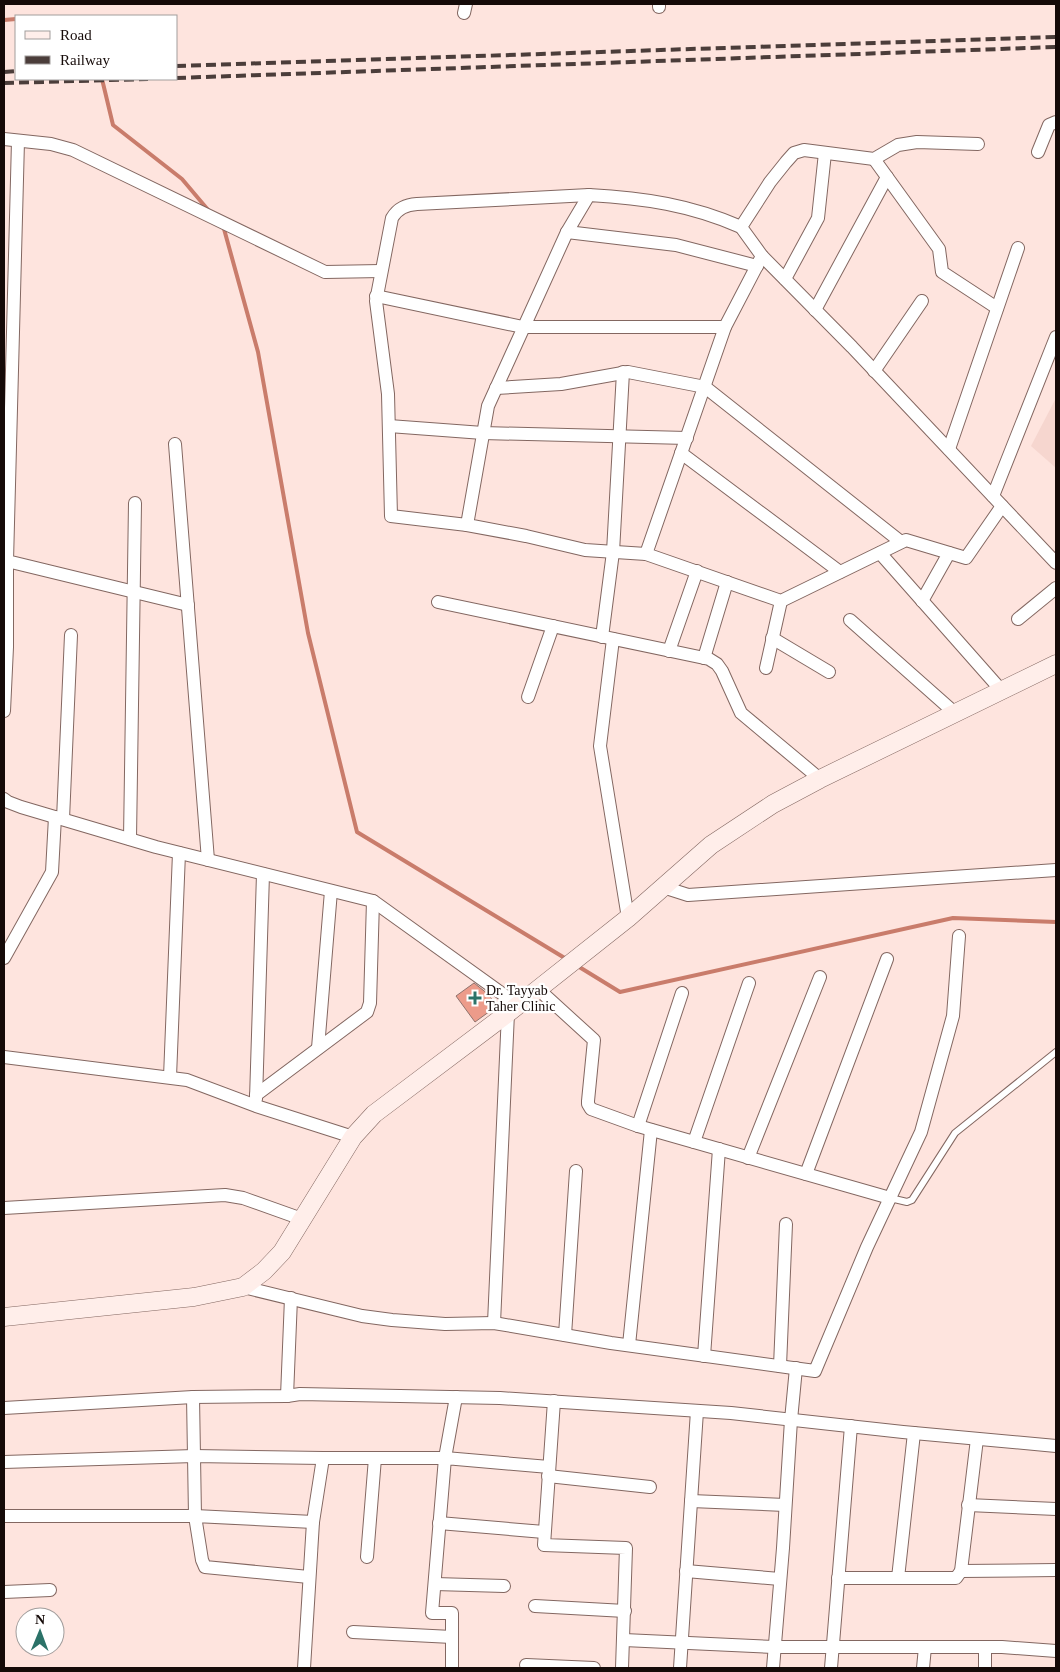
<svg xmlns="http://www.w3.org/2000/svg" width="1060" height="1672" font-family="'Times New Roman',serif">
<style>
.built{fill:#f6d6cf}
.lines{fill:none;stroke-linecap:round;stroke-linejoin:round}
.stream{stroke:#c97c6b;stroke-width:4}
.building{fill:#ec9b8a;stroke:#90736d}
.lane-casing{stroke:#836761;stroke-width:8}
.street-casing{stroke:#836761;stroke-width:14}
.secondary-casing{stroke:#836761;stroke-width:19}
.lane{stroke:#fff;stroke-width:6}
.street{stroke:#fff;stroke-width:12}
.secondary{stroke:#ffeeea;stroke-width:18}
.rail{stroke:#4b3d3a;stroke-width:4;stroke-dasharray:10 5;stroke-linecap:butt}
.poi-dot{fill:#2b7268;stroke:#fff;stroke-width:2}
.labels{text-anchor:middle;stroke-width:4.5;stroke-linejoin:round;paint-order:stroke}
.poi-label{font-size:14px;fill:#150a08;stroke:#fff;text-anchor:start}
</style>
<rect width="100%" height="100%" fill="#fee4de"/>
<!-- built -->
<polygon class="built" points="1056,398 1056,468 1031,446"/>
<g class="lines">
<!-- stream -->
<g class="stream">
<polyline points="4,20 16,19"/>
<polyline points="102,79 113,125 182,179 209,211"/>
<polyline points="222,226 224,229 258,352 308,633 357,832 568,960"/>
<polyline points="576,965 620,992 953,918 1056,922"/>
</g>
</g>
<!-- building -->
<polygon class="building" points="474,983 488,994 497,1006 475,1022 456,996"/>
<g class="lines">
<defs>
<polyline id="lane" points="890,1198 907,1202 912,1200 955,1133 1056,1052"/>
<g id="street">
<polyline points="659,7 659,4"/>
<polyline points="464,13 466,4"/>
<polyline points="4,139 51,144 73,150 325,272 381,271"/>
<polyline points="18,141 7,561 188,605"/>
<polyline points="978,144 917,142 898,145 874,159 804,150 794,153 786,162 770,182 741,227 762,256 852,347 1056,563"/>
<polyline points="1038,152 1049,125 1056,122"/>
<polyline points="874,159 939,249 942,272 997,308"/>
<polyline points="567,232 676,245 757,266"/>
<polyline points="762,256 725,327 646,554 781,601 906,540 966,558 1002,506"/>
<polyline points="785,279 818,218 825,153"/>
<polyline points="376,296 523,327 725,327"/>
<polyline points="815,310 887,177"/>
<polyline points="874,371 922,301"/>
<polyline points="496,388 561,384 628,372 705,387 901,542"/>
<polyline points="389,426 483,433 687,438"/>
<polyline points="175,444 208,860"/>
<polyline points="949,449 1018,248"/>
<polyline points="681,453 840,572"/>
<polyline points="993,496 1056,337"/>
<path d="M467,525L391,516L388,394L376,301L392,218C398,208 406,205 417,204L589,195"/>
<polyline points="880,553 1001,690"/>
<path d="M646,554L585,550L526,536L467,525L488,406L567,232L589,195C644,198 691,205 741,227"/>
<polyline points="4,560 7,561 7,647 4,711"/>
<polyline points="922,601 949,553"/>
<polyline points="438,602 709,659 717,664 722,671 741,713 820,779"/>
<polyline points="1018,619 1056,588"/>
<polyline points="850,620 956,714"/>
<polyline points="602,637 613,552 623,372"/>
<polyline points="772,638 829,672"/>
<polyline points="613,639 600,746 628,918"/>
<polyline points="669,651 697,571"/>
<polyline points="704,658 727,582"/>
<polyline points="766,668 781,601"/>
<polyline points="528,697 553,626"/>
<polyline points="4,799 8,802 21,807 156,847 373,901 518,1005"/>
<polyline points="63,819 71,635"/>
<polyline points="130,839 135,503"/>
<polyline points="663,887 688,895 1056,870"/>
<polyline points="4,958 52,872 55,817"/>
<polyline points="538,989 594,1040 588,1101 588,1104 591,1109 638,1126 890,1198"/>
<polyline points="318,1048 331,891"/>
<polyline points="4,1057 187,1080 256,1106 353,1137"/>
<polyline points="170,1077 179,853"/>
<polyline points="256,1095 367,1012 370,1003 373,901"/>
<polyline points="256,1099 263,874"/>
<polyline points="638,1126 682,993"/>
<polyline points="694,1142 749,983"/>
<polyline points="748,1158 820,977"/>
<polyline points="806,1174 887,959"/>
<polyline points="4,1208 225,1195 243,1198 302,1219"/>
<polyline points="243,1287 362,1316 392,1320 445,1324 494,1323 611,1343 815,1371 867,1247 921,1132 953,1016 959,936"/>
<polyline points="494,1323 508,1013"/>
<polyline points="565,1335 576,1171"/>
<polyline points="629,1345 651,1130"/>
<polyline points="704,1356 719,1149"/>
<polyline points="780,1366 786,1224"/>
<polyline points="287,1396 291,1298"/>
<polyline points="554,1401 544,1545 626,1548 622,1668"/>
<polyline points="4,1408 193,1397 287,1396 300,1394 500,1398 731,1413 903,1432 1056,1446"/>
<polyline points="4,1462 194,1456 323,1458"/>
<polyline points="548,1476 650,1487"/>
<polyline points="691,1501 785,1505"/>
<polyline points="968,1505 1056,1509"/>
<polyline points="4,1516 195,1516 193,1397"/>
<polyline points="439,1523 544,1532"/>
<polyline points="367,1557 375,1458"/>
<polyline points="686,1571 780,1579"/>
<polyline points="961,1571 1056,1570"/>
<polyline points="309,1577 205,1567 202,1560 195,1516 313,1522 323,1458 445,1458 456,1397"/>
<polyline points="838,1578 956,1578 961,1571 977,1439"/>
<polyline points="898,1578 914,1433"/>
<polyline points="435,1584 504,1586"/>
<polyline points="4,1592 50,1590"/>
<polyline points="535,1606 625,1611"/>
<polyline points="353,1632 452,1637"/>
<polyline points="624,1640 774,1647 1002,1647 1056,1651"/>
<polyline points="526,1665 594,1668"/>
<polyline points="304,1668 313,1522"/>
<polyline points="452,1668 452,1613 432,1613 445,1458 549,1467"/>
<polyline points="680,1668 697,1411"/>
<polyline points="773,1668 783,1548 791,1420 796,1368"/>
<polyline points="831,1668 851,1426"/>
<polyline points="923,1668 925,1647"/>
<polyline points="985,1668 985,1647"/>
</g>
<polyline id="secondary" points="4,1317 194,1297 243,1287 264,1271 282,1252 353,1137 374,1114 508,1013 628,918 711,845 773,804 820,779 1056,664"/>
</defs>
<!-- lane casing -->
<use href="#lane" class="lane-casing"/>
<!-- street casing -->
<use href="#street" class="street-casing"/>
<!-- secondary casing -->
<use href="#secondary" class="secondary-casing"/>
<!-- lane -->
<use href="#lane" class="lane"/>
<!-- street -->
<use href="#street" class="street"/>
<!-- secondary -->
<use href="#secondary" class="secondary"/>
<!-- rail -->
<g class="rail">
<polyline points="176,66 1056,37"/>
<polyline points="4,72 16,71"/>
<polyline points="176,78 1056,47"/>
<polyline points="4,83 148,79"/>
</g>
</g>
<!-- markers -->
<path class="poi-dot" d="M472.5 990.5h5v5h5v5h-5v5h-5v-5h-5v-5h5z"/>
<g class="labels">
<!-- poi labels -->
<g class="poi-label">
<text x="486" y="995">Dr. Tayyab<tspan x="486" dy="16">Taher Clinic</tspan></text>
</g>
</g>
<!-- border -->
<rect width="1060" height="1672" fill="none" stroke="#150a08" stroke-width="10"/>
<!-- legend -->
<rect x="15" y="15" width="162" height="65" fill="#ffffff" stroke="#a19d9c"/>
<rect x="25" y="31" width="25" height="8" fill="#ffeeea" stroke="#a19d9c"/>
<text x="60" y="40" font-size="15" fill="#150a08">Road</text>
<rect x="25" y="56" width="25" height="8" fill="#4b3d3a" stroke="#a19d9c"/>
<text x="60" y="65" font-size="15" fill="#150a08">Railway</text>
<!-- north arrow -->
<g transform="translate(40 1632) rotate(1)"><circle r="24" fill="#ffffff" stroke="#a19d9c"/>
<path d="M0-4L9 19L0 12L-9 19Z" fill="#2b7268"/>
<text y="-8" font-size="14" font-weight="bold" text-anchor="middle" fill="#150a08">N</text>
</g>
</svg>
